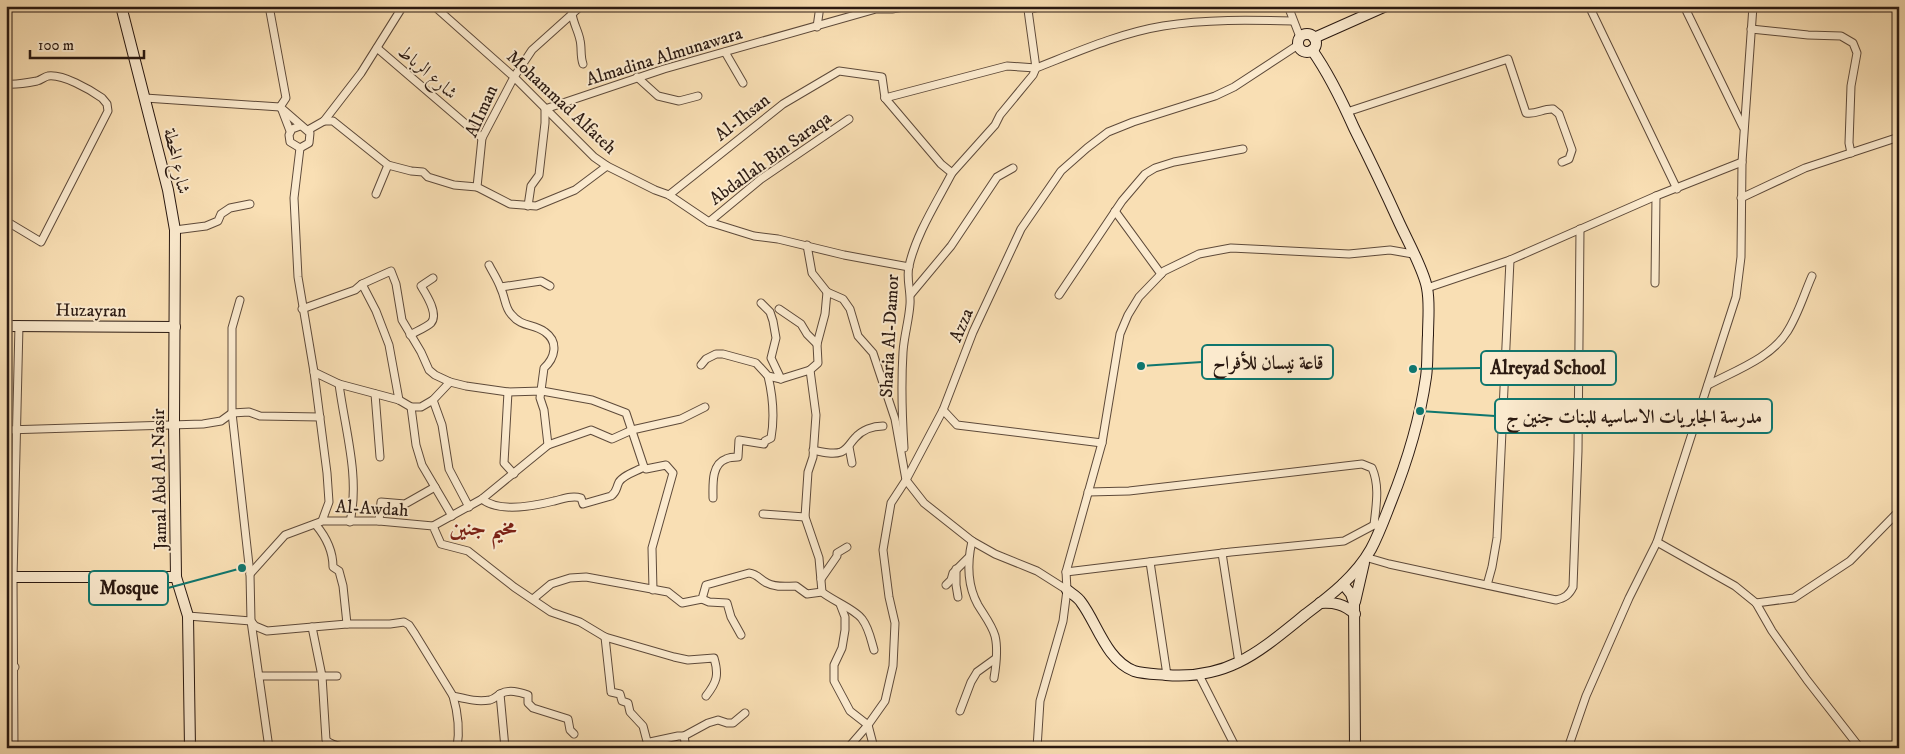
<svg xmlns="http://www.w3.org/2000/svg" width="1905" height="754" font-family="'IM FELL DW Pica',Amiri,serif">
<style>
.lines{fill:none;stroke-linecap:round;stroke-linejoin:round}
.street-casing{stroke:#5e4a3a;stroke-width:9}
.secondary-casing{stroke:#2a1911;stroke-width:12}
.street{stroke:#fbeace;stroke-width:7}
.secondary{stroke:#fbeace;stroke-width:10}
.labels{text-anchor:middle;stroke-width:4;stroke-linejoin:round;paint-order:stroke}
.street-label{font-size:18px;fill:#2a1911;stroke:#fbeace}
.district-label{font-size:22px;font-weight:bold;fill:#7a1f14;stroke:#fbeace}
.leader{fill:none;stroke:#0f766e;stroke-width:2}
.callout-dot{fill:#0f766e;stroke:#fbeace;stroke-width:2}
.callout{fill:#fbeace;stroke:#0f766e;stroke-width:2}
.callout-label{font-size:19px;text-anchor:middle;font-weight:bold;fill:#2a1911}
</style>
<rect width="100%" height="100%" fill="#f9dfb4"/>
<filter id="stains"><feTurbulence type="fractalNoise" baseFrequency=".004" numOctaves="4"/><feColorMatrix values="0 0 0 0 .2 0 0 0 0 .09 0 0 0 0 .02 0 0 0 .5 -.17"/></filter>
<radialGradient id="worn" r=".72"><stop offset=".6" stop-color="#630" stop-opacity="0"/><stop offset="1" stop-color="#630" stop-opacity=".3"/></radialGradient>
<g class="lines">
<defs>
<g id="street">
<polyline points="269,6 286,98 280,107"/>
<polyline points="434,6 514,77 594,157 607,166 655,190 669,195 709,222 754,236 778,239 844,255 909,267"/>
<polyline points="581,6 532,50 514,77 482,138 477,187 510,204 536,206 575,190 607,166"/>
<polyline points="1026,6 1028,10 1036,68"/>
<polyline points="1288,6 1300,37"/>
<polyline points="1589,6 1677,189"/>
<polyline points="1684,6 1743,127"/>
<polyline points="1028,10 1043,6"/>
<path d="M572,13C573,23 578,30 580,40C582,48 580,56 583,64"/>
<polyline points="817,27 820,6"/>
<polyline points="1751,29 1808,35 1841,36 1853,43 1857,53 1851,86 1849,143 1851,153"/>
<polyline points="377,48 482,138"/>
<polyline points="725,52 743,83"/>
<polyline points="637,77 658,96 679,101 698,96"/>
<path d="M6,84C17,85 27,83 37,81C41,80 44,77 48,76C63,74 89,89 102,98L107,104L108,111L41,242L6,221"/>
<polyline points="145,98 280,107"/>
<path d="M885,98L941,164L952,173C937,202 916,234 909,266C906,278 911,291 910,304C909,320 904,336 903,352C901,384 902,416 904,448"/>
<polyline points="885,98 1007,66 1036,68"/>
<polyline points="280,107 310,133 309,143 300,148 290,142 289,135 292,129 300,126"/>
<polyline points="282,110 290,131"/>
<path d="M1347,112L1508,59L1526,113C1536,115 1544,108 1553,109L1559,114L1572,150L1569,159L1562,162"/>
<polyline points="324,121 333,121 388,165 411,171 423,172 428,177 454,185 477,187"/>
<polyline points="308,130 324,121 361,73 403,6"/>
<path d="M300,148L294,198L298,277L314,372L327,473L329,502L322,521H379L433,526L441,544L468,551L514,587L551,612L580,622L605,637L674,657L688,660L714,658C719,675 717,682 706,696"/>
<path d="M952,173L995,125L1000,115L1033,75L1036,68C1077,52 1120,33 1163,26C1206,19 1250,20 1293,21"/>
<polyline points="376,194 388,165"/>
<polyline points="669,195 783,104 839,71 882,77 885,98"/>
<polyline points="1741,198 1805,168 1899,137"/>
<polyline points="528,206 531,186 539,175 545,123 545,109 664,69 876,9 892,9 909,6"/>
<polyline points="1115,211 1161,274"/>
<polyline points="709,222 761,179 849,119"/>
<polyline points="175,230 206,226 218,221 221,214 230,208 250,204"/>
<polyline points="807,245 812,273 827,292 843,299 850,309 858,336 873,353 895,419 906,480 924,503 972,541 995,554 1037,571 1067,590"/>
<path d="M489,265C493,273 498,280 501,289C505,297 505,308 511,314C522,328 533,323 545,332C559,342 555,358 544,368L540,398L544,410L548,445"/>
<polyline points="1655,283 1656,196"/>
<polyline points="362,284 376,311 389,345 399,400"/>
<polyline points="501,287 541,281 550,286"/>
<polyline points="1427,288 1510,260 1656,196 1742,162"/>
<path d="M827,292L825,314L817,344L818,363L810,370L816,415L813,457L808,472L805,517L819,558L822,592C833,601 855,609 862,619C869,628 871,640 874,650"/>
<polyline points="911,294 951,246 997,177 1013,168"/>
<polyline points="1059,295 1122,201 1145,174 1155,168 1174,162 1243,149"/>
<polyline points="240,300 232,328 232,413 250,574 251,621 269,748"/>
<polyline points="761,303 770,312 773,321 776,338 771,358 781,379"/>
<polyline points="302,309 355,290 362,284 391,271 396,284 402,320 421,352 429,370 435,375 450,382 433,400 442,425 449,469 469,507"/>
<polyline points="779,309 801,324 807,334 817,344"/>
<path d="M410,335C415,332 427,327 431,323C439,314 426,294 421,286L433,278"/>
<polyline points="701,365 706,359 716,354 723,354 756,363 768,376 781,379 810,370"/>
<polyline points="314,372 339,384 399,400 411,407 421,407 433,400"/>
<polyline points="450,382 466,386 508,392 542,391 592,400 626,413 644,467 646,469 666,465 673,473 652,548 653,590"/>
<path d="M339,384C345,430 360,476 350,522"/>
<path d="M1708,385C1734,371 1771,358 1787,332C1798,315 1804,294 1812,276"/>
<polyline points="508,392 504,463 514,474"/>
<polyline points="375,394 380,457"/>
<polyline points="411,407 416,445 422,465 452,516"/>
<polyline points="943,410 957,425 1102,443"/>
<polyline points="6,430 203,424 221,421 232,413 249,412 260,416 320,417"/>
<polyline points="849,447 852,463"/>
<path d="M813,450C822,452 833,455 841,452C848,449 850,443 855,438C862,430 873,426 883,426"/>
<path d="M1088,492L1129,491L1362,464L1372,468C1380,486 1376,506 1374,525"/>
<path d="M713,498C713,486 711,464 726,459C730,457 734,457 738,457L739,440L764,444L765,441L771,438C775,416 773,397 768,376"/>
<path d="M482,499C499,513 534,506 554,501C563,499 572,495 581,498L583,504L611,496C617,492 616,488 619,482C623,475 637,471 644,467"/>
<polyline points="763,514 805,517"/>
<polyline points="379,521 381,502 405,504 435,487"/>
<path d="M316,525C326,537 333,551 333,567L339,571L343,586L347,624"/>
<polyline points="433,526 482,499 548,445 591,430 612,439 632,430 681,419 705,407"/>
<path d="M972,541C967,563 967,585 978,605C984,615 992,625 995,636C998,648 996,666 994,678"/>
<polyline points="1657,542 1735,586 1756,603 1772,631 1807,680 1860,748"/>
<polyline points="1222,553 1239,663"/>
<path d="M1365,557L1389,564L1556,600C1565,598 1569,595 1573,587L1578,451L1580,229"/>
<polyline points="1150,562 1167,675"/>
<polyline points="956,569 956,585 958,597"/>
<polyline points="1066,572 1231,552 1344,541 1376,524"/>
<polyline points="250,574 285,535 320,522"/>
<polyline points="821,579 837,556 837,553 847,547"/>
<polyline points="946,585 951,580 953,573 968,558"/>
<polyline points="1487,585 1492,567 1497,538 1510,260"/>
<path d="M533,599L551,584L570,578L586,577L668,592L682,603L702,599L706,585L749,573C758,574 760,580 767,583C776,588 787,586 796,586L807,594L822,592"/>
<polyline points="702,599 709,602 727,603 731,617 741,635"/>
<polyline points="1756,603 1794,598 1850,561 1899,511"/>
<polyline points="840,604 845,617 845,630 842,648 834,665 834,681 850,711 868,725 874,748"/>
<path d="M188,616L251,621L255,626L267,631L347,624H390L404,622L409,625L415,634L453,696C466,699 476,702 490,700C494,699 497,696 500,694C509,689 519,692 528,695V703L533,708L568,719L570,730L574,734"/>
<path d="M312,627L322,676L326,740C335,749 355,747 368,748"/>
<polyline points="605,637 611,692 620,694 622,701 628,703 630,712 643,726 648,745"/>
<polyline points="6,667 15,667"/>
<polyline points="1199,675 1236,748"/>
<polyline points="259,676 337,676"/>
<polyline points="500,694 505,748"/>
<path d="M453,696C458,713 460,730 457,748"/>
<polyline points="960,711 971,682 977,672 995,659"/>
<polyline points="684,736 686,748"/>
<polyline points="648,747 650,742 678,736 684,736 708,723 718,720 727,723 733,723 745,713"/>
<polyline points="14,748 13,578 19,325"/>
<polyline points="380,748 443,748"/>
<polyline points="848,748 868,725 885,701 893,666 895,623 889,597 883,550 891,503 906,480 943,410 973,332 1021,229 1061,171 1087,148 1108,132 1133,122 1215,96 1234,87 1298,45"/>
<polyline points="1037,748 1040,701 1063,621 1067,590 1066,572 1102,443 1120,334 1128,315 1139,297 1164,271 1199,254 1231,248 1349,254 1390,250 1413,254"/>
<polyline points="1568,748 1586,696 1629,598 1657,542 1736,297 1741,257 1742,162 1753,6"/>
</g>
<g id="secondary">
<polyline points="121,6 168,190 175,230 174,424 176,577 188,616 190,748"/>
<circle cx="1307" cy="43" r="9"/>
<polyline points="1314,38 1386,6"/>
<polyline points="6,326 175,327"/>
<polyline points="6,577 176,577"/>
<polyline points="1343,584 1351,594 1354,603 1355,748"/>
<path d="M1067,590C1072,594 1078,597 1081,602C1097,623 1106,660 1134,671C1144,674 1155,674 1166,675C1229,680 1260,651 1306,614C1330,596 1356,576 1371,549C1379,534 1385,517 1391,502C1407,462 1420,419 1426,377C1428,363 1427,349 1428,335C1428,320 1430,303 1427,288C1424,270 1406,238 1398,220C1384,189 1369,158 1354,128C1342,101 1329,74 1312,50"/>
<polyline points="1355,602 1364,563"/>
<path d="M1320,603C1334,602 1344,604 1355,614"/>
</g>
</defs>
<!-- street casing -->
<use href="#street" class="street-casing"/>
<!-- secondary casing -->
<use href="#secondary" class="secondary-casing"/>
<!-- street -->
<use href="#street" class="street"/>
<!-- secondary -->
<use href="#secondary" class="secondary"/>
</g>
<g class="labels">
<!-- street labels -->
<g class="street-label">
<text transform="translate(664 56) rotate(-17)" y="6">Almadina Almunawara</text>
<text transform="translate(428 72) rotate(41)" y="6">شارع الرباط</text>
<text transform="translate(562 102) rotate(43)" y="6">Mohammad Alfateh</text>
<text transform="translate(481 111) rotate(-66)" y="6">AlIman</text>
<text transform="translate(742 117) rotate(-38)" y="6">Al-Ihsan</text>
<text transform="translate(770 158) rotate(-36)" y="6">Abdallah Bin Saraqa</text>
<text transform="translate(177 161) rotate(77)" y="6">شارع المحطة</text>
<text transform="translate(91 310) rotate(1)" y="6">Huzayran</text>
<text transform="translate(961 325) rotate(-67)" y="6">Azza</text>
<text transform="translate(889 336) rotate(-87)" y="6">Sharia Al-Damor</text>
<text transform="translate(159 479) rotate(-91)" y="6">Jamal Abd Al-Nasir</text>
<text transform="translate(372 508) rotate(3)" y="6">Al-Awdah</text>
</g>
<!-- district labels -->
<g class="district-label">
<text x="483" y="535">مخيم جنين</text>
</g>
</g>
<!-- callouts -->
<path class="leader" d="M1141 366L1202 362M1413 369L1481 368M1420 411L1495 416M242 568L168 588"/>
<g class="callout-dot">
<circle cx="1141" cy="366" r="5"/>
<circle cx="1413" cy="369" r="5"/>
<circle cx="1420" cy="411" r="5"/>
<circle cx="242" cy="568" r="5"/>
</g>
<g class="callout">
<rect x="1202" y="345" width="131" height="34" rx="5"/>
<rect x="1481" y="351" width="135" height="34" rx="5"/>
<rect x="1495" y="399" width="277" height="34" rx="5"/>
<rect x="89" y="571" width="79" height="34" rx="5"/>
</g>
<g class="callout-label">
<text x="1268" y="369">قاعة نيسان للأفراح</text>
<text x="1548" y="374">Alreyad School</text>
<text x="1634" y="423">مدرسة الجابريات الاساسيه للبنات جنين ج</text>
<text x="129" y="594">Mosque</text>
</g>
<!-- margin -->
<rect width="1905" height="754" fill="none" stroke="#f9dfb4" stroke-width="25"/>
<rect x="8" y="8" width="1890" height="739" fill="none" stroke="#2a1911" stroke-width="2.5"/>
<rect x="12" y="12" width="1880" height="729" fill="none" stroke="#2a1911"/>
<!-- scale -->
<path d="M30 50v8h114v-8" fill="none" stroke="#2a1911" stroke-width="2.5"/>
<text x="38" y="50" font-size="15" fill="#2a1911" stroke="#fbeace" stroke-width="4" paint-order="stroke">100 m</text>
<rect width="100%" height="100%" filter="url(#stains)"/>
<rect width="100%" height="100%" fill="url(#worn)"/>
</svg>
